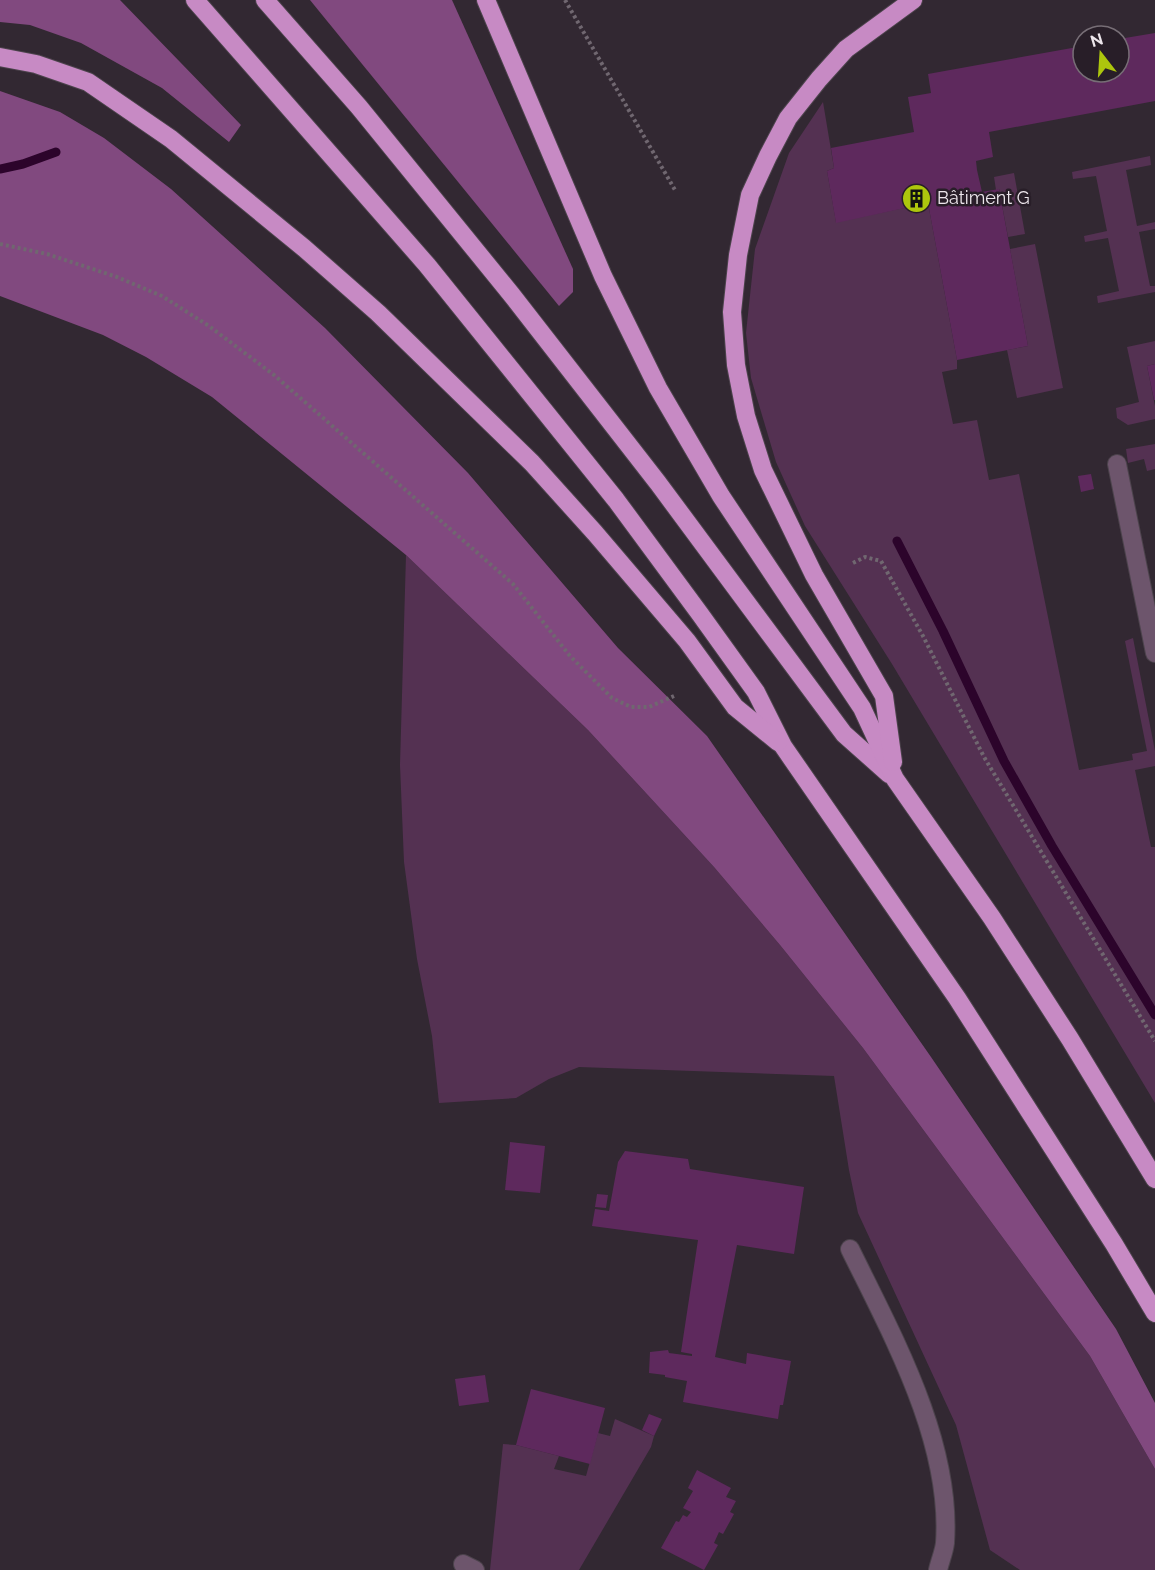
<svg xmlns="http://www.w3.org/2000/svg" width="1155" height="1570" font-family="Raleway,sans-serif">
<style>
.green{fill:#543152}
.forest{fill:#81497f}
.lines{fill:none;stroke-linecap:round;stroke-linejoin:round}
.stream{stroke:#2c042b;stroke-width:9}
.building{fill:#5e295d}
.street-casing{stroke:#4c434c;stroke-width:20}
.highway-casing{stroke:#4c434c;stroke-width:20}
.path{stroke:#706770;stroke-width:4;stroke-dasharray:3 3;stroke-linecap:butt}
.street{stroke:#6d556c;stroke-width:18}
.highway{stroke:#c78ac4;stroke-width:18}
.labels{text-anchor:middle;stroke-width:5;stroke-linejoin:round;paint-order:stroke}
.poi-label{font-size:18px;fill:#ede6ec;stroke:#281e28;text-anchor:start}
</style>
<rect width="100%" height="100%" fill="#322832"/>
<!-- green -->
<g class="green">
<polygon points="823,102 834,168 827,171 836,222 928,203 957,360 957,369 942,372 953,424 977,420 989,480 1019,474 1079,770 1133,760 1132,754 1147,751 1125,641 1133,638 1155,751 1155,766 1135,770 1151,847 1155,847 1155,1103 892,664 805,526 776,462 751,378 746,333 755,249 789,153"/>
<polygon points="1150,156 1151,165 1126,170 1137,226 1155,222 1155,229 1139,232 1150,286 1155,286 1155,292 1098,303 1097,296 1119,291 1108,238 1085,242 1084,236 1107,231 1096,176 1073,179 1072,172"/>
<polygon points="1014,173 1025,234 1008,237 999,189 996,190 994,177"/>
<polygon points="1035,244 1063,388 1017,398 1007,350 1028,346 1010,249"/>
<polygon points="1155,341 1155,364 1147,366 1155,406 1155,419 1128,425 1117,418 1116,408 1139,402 1127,347"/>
<polygon points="1155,444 1155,469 1147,471 1144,459 1128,463 1126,449"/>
<polygon points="406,555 588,730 714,867 780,945 863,1048 1090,1356 1155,1469 1155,1570 1020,1570 990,1550 956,1425 858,1213 849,1170 834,1076 579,1067 549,1079 516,1098 439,1103 432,1036 417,959 404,862 400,765"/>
<polygon points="615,1419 654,1436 651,1447 579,1570 490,1570 503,1444 516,1445 559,1456 554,1469 586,1476 598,1433 610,1436"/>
</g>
<!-- forest -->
<g class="forest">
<polygon points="0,0 120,0 241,125 229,142 162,88 81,43 30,25 0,22"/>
<polygon points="310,0 452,0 573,269 573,292 559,306"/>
<polygon points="0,91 60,112 104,138 171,189 325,328 468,473 618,648 707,736 931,1057 1116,1329 1155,1403 1155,1469 1090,1356 863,1048 780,945 714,867 588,730 406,555 212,397 146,357 103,335 0,296"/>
</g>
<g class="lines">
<!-- stream -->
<g class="stream">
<polyline points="0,169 23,164 56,152"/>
<polyline points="897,541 943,631 1004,761 1052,846 1155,1015"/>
</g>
</g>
<!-- building -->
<g class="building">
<polygon points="1155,33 1155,101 989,132 993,157 976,161 977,170 982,192 999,189 1028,346 957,360 928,203 836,223 827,171 834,168 831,148 914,132 908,97 931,93 928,74 1083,46 1083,72 1119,72 1119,39"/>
<polygon points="1155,364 1155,400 1154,400 1147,366"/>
<polygon points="1091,474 1094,489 1081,492 1078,476"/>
<polygon points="510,1142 545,1146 540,1193 505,1190"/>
<polygon points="625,1151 688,1159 690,1169 804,1187 794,1254 737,1245 715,1357 746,1364 747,1353 791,1361 783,1405 780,1405 778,1419 683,1402 687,1381 665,1377 665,1375 649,1373 650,1352 668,1350 669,1353 692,1356 692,1354 681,1352 698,1240 592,1226 595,1209 609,1211 618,1162"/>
<polygon points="597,1194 608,1195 606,1208 595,1207"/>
<polygon points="485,1375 489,1402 459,1406 455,1379"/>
<polygon points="531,1389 605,1408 590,1464 516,1445"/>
<polygon points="649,1414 662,1419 654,1436 642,1430"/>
<polygon points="697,1470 731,1488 726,1497 736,1501 730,1512 734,1514 723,1534 719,1532 714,1543 718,1545 704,1570 661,1548 676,1521 679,1522 683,1515 687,1517 691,1512 683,1508 693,1491 688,1488"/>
</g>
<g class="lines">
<defs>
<g id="street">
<polyline points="1117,464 1155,653"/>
<path d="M850,1249C893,1337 952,1442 945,1543C944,1552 940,1561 938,1570"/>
<polyline points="463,1564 475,1570"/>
</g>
<g id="highway">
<polyline points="195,0 427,265 616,500 700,614 756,692 783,746 957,998 1114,1244 1155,1313"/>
<polyline points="265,0 359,107 511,294 658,483 844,734 889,774"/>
<polyline points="486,0 603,276 658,388 721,496 862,708 895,779 992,918 1070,1039 1155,1179"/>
<polyline points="0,57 36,64 88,82 171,139 304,248 378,313 532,463 595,533 687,641 735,707 778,742"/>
<polyline points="893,762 884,696 814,575 763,470 746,416 736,365 732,312 738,255 750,195 768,156 788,118 819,79 846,49 913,0"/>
</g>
</defs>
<!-- street casing -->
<use href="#street" class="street-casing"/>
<!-- highway casing -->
<use href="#highway" class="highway-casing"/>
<!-- path -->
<g class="path">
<polyline points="565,0 675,190"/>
<polyline points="0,244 47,254 117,277 162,296 209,326 274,375 513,584 570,656 612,698 631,707 649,707 674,696"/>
<polyline points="853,563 865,557 881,561 923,636 984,757 1155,1041"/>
</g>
<!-- street -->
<use href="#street" class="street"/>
<!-- highway -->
<use href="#highway" class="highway"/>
</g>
<!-- icons -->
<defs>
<symbol id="building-disc" viewBox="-11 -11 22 22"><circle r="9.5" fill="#adc60d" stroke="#281e28"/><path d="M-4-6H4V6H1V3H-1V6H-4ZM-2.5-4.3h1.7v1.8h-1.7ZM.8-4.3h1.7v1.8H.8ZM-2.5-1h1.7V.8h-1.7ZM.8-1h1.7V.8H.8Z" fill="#111"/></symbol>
</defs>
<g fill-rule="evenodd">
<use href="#building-disc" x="900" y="182" width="33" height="33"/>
</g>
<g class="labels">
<!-- poi labels -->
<g class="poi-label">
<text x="937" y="204">Bâtiment G</text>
</g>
</g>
<!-- north arrow -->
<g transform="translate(1101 54) rotate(343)"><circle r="28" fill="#281e28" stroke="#776e76" stroke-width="1.5"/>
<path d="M0-4.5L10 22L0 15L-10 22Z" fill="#adc60d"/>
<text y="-9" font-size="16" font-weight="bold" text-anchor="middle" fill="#ede6ec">N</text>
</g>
</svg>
